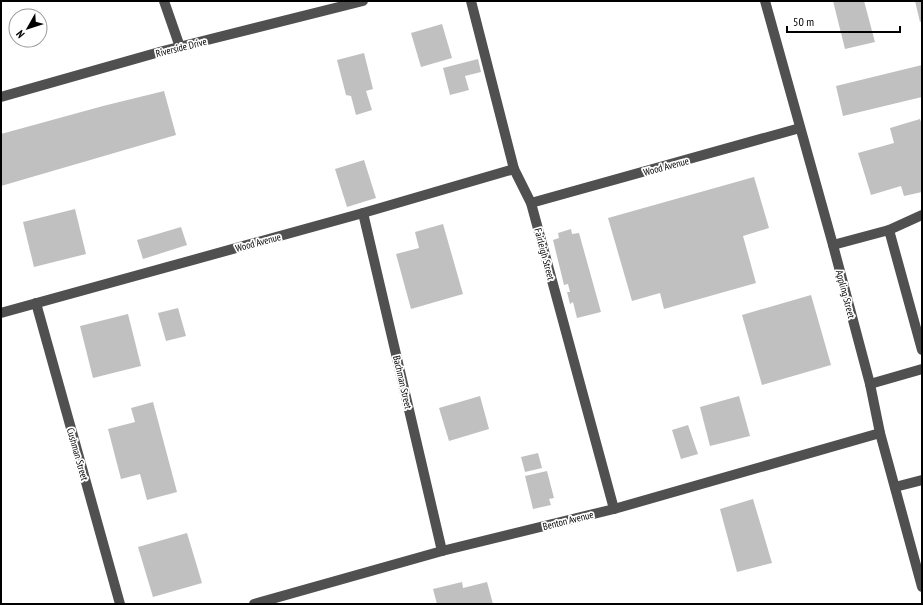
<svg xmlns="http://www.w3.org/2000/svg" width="923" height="605" font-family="'PT Sans Narrow',sans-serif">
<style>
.building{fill:#c0c0c0}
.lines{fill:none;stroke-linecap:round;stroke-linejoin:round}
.minor{stroke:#505050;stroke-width:10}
.labels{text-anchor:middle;stroke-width:3.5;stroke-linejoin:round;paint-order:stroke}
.street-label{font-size:10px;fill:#000;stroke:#fff}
</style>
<rect width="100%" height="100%" fill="#fff"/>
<!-- building -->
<g class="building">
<polygon points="833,1 864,1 875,42 845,49"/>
<polygon points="915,1 922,1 922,21 920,22"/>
<polygon points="442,24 452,58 421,67 411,33"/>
<polygon points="364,53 373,89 366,91 372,110 356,115 351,96 346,95 337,60"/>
<polygon points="478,59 481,72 465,76 469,90 450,95 443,68"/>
<polygon points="922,65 922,97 843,116 836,86"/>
<polygon points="164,91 176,135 1,186 1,134 103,106"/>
<polygon points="920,119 922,125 922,192 904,196 901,186 871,195 858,153 894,143 890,128"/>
<polygon points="364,160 376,198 347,207 335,169"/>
<polygon points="754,177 769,228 743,236 756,283 664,309 660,293 632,301 608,218"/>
<polygon points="75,209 86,254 34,267 23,222"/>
<polygon points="443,224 463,294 411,309 396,254 419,248 415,232"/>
<polygon points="181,227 187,245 143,259 137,240"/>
<polygon points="571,229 572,234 579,233 601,312 577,318 573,302 570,304 567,292 570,292 568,284 564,285 553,240 559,238 558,233"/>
<polygon points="811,295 831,365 762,385 742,315"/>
<polygon points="178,308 186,336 166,341 158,313"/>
<polygon points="128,314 141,366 93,378 80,326"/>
<polygon points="480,396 489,429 449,441 439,408"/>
<polygon points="739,396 750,436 710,446 700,407"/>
<polygon points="153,402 177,492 147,500 140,474 121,479 108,429 135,422 131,408"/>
<polygon points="688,425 698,454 681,459 672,430"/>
<polygon points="538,453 542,468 525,472 521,457"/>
<polygon points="547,471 554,498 549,499 551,505 533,509 525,476"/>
<polygon points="753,499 772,563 737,572 720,509"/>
<polygon points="187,533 202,583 153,597 138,547"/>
<polygon points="462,582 463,588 487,582 493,604 437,604 433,589"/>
</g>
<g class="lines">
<!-- minor -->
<g class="minor">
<polyline points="164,1 180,47"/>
<polyline points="471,1 514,169 531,203 614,509"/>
<polyline points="765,1 833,245 870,384 880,433 922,587"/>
<polyline points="1,97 163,51 363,1"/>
<polyline points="531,203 800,128"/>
<polyline points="363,213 442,551"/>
<polyline points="889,230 922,215"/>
<polyline points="833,245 889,230 922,350"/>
<polyline points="36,303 120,604"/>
<polyline points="1,313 363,213 514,169"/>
<polyline points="870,384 922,369"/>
<polyline points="895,487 922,480"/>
<polyline points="254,604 442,551 614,509 880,433"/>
</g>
</g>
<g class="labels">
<!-- street labels -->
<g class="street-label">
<text transform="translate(181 47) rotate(-14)" y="4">Riverside Drive</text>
<text transform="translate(666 166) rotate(-15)" y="4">Wood Avenue</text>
<text transform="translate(258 242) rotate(-15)" y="4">Wood Avenue</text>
<text transform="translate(545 254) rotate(75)" y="4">Fairleigh Street</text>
<text transform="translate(846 294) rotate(75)" y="4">Appling Street</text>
<text transform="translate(403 382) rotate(77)" y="4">Bachman Street</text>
<text transform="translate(78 454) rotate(74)" y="4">Cushman Street</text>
<text transform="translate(568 520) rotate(-14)" y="4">Benton Avenue</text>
</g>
</g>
<!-- border -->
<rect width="923" height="605" fill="none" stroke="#000000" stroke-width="4"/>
<!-- north arrow -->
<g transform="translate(28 28) rotate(231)"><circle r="19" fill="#ffffff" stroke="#999999"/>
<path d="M0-3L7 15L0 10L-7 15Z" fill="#000000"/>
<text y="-6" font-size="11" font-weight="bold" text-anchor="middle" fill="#000000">N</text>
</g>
<!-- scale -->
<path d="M787 26v6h113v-6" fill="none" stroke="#000000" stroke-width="2"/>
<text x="793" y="26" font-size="12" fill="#000000" stroke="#ffffff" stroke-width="3" paint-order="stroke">50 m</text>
</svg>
